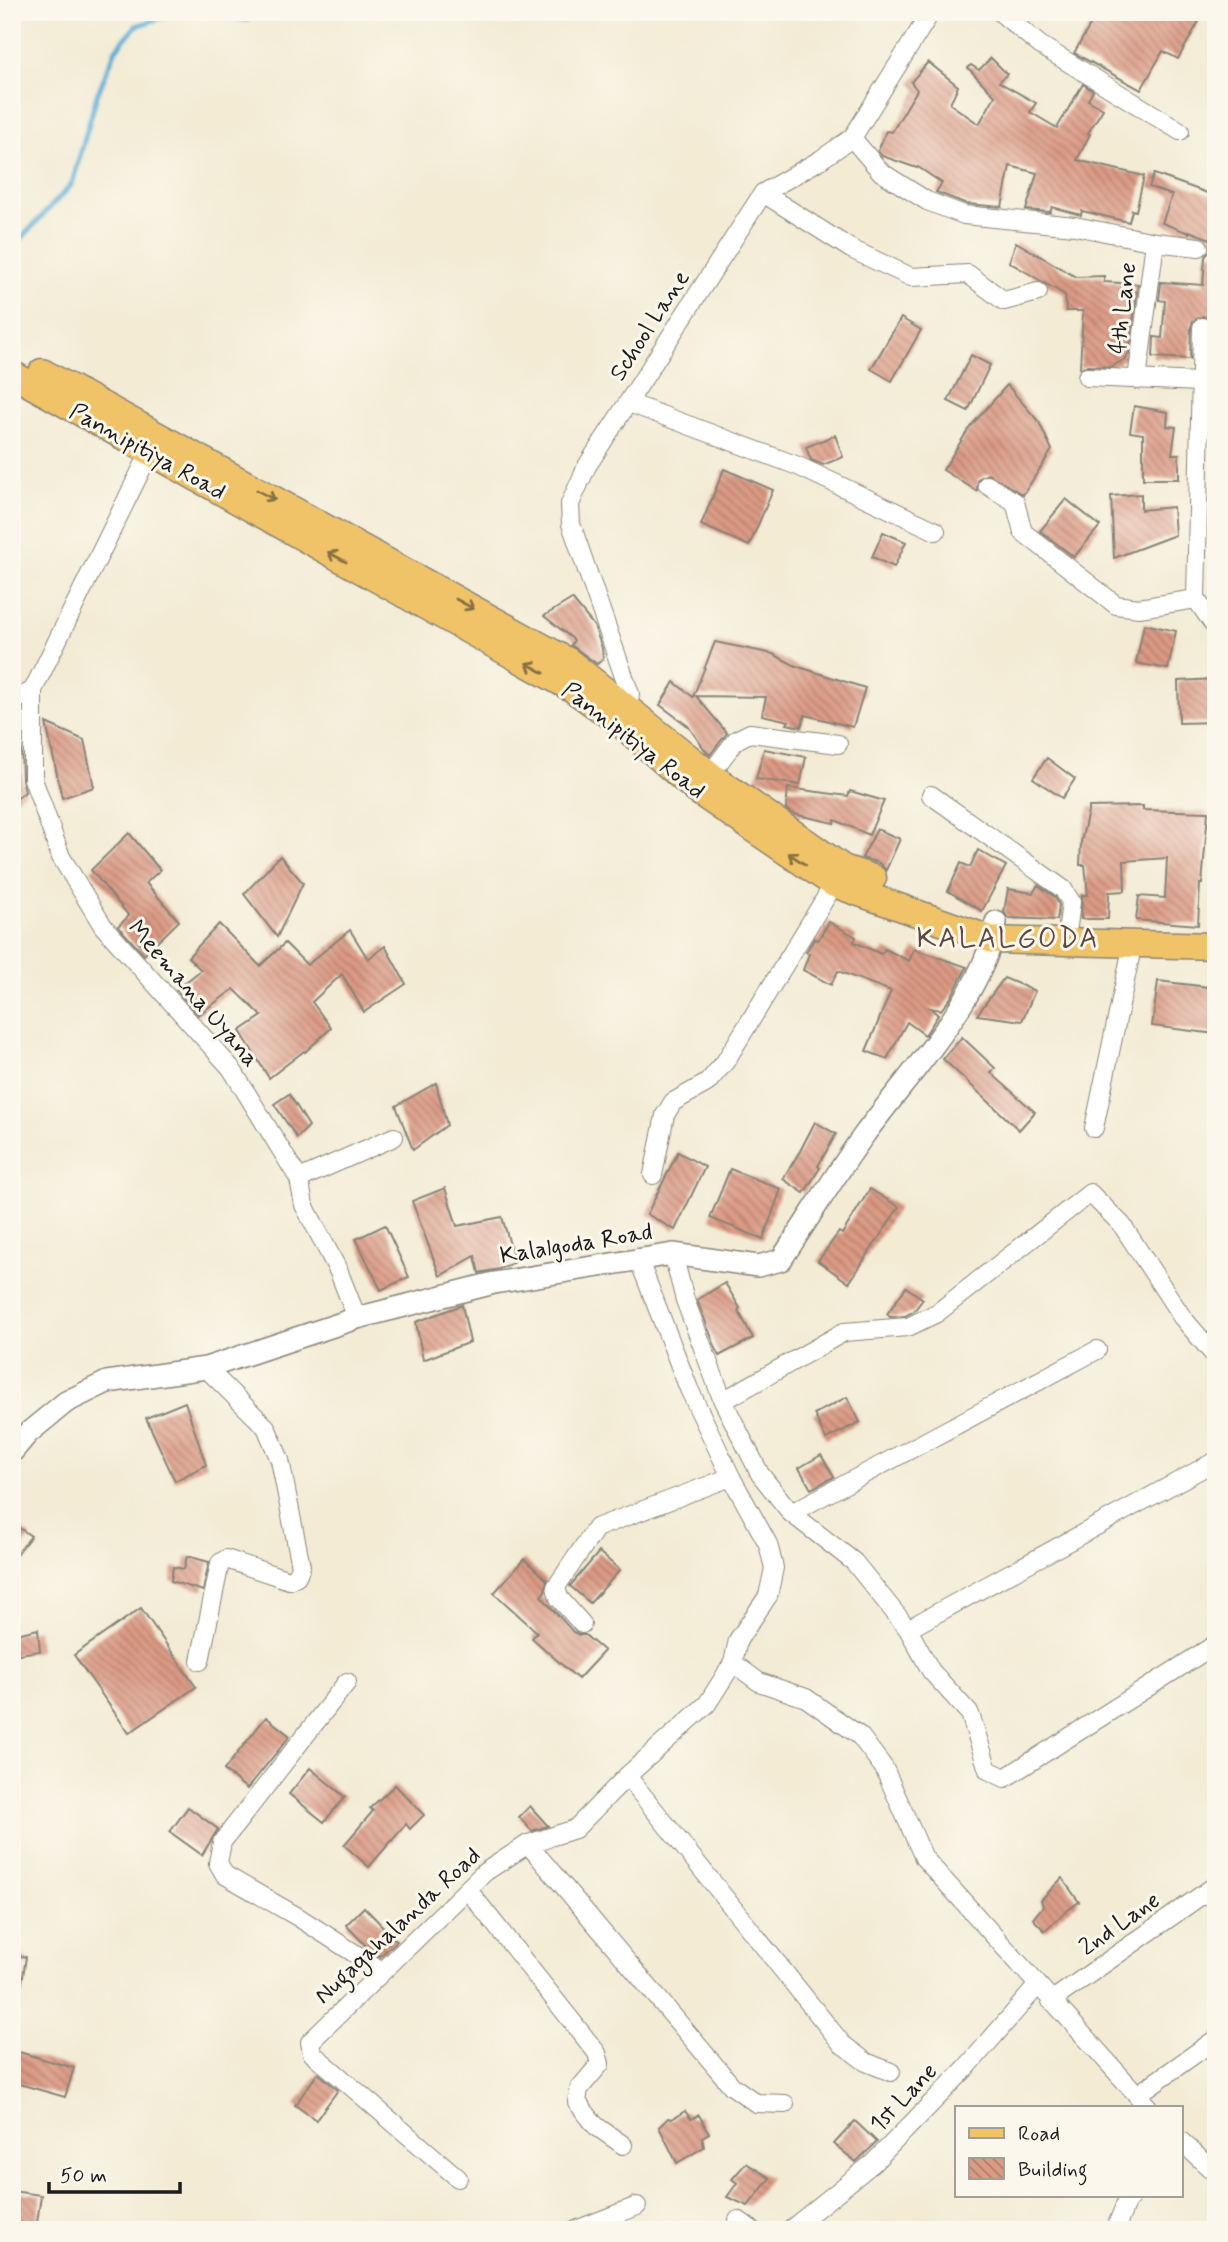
<svg xmlns="http://www.w3.org/2000/svg" width="1228" height="2242" font-family="Mynerve,sans-serif">
<style>
.lines{fill:none;stroke-linecap:round;stroke-linejoin:round}
.stream{stroke:#59add5;stroke-width:5}
.building{fill:url(#building-back-hatch)}
.minor-casing{stroke:#888478;stroke-width:20}
.tertiary-casing{stroke:#888478;stroke-width:24}
.primary-casing{stroke:#888478;stroke-width:29}
.minor{stroke:#fff;stroke-width:18}
.tertiary{stroke:#fff;stroke-width:21}
.primary{stroke:#f1c369;stroke-width:26}
.oneway{stroke:#867042}
.labels{text-anchor:middle;stroke-width:6;stroke-linejoin:round;paint-order:stroke}
.street-label{font-size:24px;fill:#1c1c1c;stroke:#fbf7ec}
.quarter-label{font-size:28px;letter-spacing:2px;fill:#5f4840;stroke:#fbf7ec}
</style>
<defs>
<pattern id="building-back-hatch" width="6" height="6" patternUnits="userSpaceOnUse" patternTransform="scale(1.75)"><rect width="6" height="6" fill="#db9a84"/><path d="M-1 5l2 2M0 0l6 6M5-1l2 2" fill="none" stroke="#b17d6b"/></pattern>
</defs>
<rect width="100%" height="100%" fill="#fbf7ec"/>
<filter id="ink" filterUnits="userSpaceOnUse"><feTurbulence type="fractalNoise" baseFrequency=".0143" numOctaves="2"/><feDisplacementMap in="SourceGraphic" scale="14" xChannelSelector="R" yChannelSelector="G"/><feConvolveMatrix kernelMatrix="1 2 1 2 8 2 1 2 1" color-interpolation-filters="sRGB"/></filter>
<filter id="wash" filterUnits="userSpaceOnUse"><feTurbulence type="fractalNoise" baseFrequency=".00686" numOctaves="4" result="noise"/><feDisplacementMap in="SourceGraphic" scale="28" xChannelSelector="R" yChannelSelector="G"/><feGaussianBlur stdDeviation="1.57" result="paint"/><feColorMatrix in="noise" values="0 0 0 0 0 0 0 0 0 0 0 0 0 0 0 0 0 1.4 0 .05"/><feComposite in="paint" operator="in"/></filter>
<g filter="url(#wash)">
<rect width="100%" height="100%" fill="#f3ebd4"/>
<g class="lines">
<!-- stream -->
<g class="stream">
<polyline points="196,12 247,20 254,12"/>
<polyline points="12,252 18,242 72,184 97,95 116,49 136,26 179,12"/>
</g>
</g>
<g id="blocks">
<!-- building -->
<g class="building">
<polygon points="1102,12 1194,12 1202,16 1178,59 1163,51 1141,90 1074,53 1092,22 1096,24"/>
<polygon points="991,58 1007,74 999,82 1036,103 1030,112 1057,128 1083,84 1093,91 1088,100 1103,109 1088,133 1090,134 1077,160 1144,176 1136,211 1132,210 1129,222 1082,211 1081,215 1052,207 1050,212 1026,210 1037,173 1010,166 1002,207 967,204 936,192 942,183 918,167 917,168 882,156 878,151 886,131 892,132 917,90 911,82 928,62 958,86 950,104 979,124 995,96 968,68 971,65 979,70"/>
<polygon points="1154,174 1216,196 1216,241 1189,231 1189,233 1162,223 1172,195 1149,187"/>
<polygon points="1016,242 1076,277 1104,276 1104,282 1138,284 1129,353 1125,359 1111,367 1088,366 1080,368 1083,311 1066,311 1065,295 1009,262"/>
<polygon points="1209,252 1216,253 1216,322 1203,316 1193,321 1191,327 1190,359 1153,357 1154,337 1162,338 1165,301 1159,300 1161,282 1203,285 1205,257"/>
<polygon points="901,318 921,330 892,381 871,369"/>
<polygon points="971,355 990,365 968,411 948,401"/>
<polygon points="1007,385 1039,422 1052,450 1023,495 988,474 978,479 977,491 943,470 970,427"/>
<polygon points="1134,406 1168,412 1167,426 1176,427 1172,454 1179,454 1179,479 1143,479 1143,434 1130,432"/>
<polygon points="835,435 843,457 823,465 811,460 806,447"/>
<polygon points="724,469 773,490 749,546 701,525"/>
<polygon points="1141,494 1141,510 1173,507 1175,535 1114,558 1111,496"/>
<polygon points="1066,499 1100,526 1074,557 1040,531"/>
<polygon points="883,532 906,542 894,567 872,557"/>
<polygon points="572,599 594,626 602,648 603,659 597,664 571,645 574,640 544,616"/>
<polygon points="1144,624 1176,631 1168,669 1136,663"/>
<polygon points="715,642 773,654 796,666 865,688 853,727 805,715 801,727 787,724 789,721 762,715 766,697 696,696 727,733 710,755 705,750 688,726 660,705 674,682 693,697"/>
<polygon points="1216,679 1216,722 1179,723 1178,681"/>
<polygon points="46,723 84,740 94,787 62,798"/>
<polygon points="12,744 21,744 22,779 25,792 12,802"/>
<polygon points="764,749 806,757 800,785 756,779"/>
<polygon points="1047,758 1075,779 1062,798 1033,778"/>
<polygon points="788,788 848,796 850,791 884,801 869,835 835,820 834,823 794,814 786,809"/>
<polygon points="1143,806 1143,810 1208,812 1202,884 1200,884 1198,925 1136,920 1139,896 1165,898 1167,858 1124,861 1125,891 1109,892 1108,919 1081,919 1082,895 1088,895 1085,865 1080,865 1081,842 1089,807"/>
<polygon points="877,829 900,839 886,870 879,863 862,858"/>
<polygon points="129,833 160,870 146,883 179,921 144,955 118,926 129,916 91,870"/>
<polygon points="978,850 1006,866 982,911 948,891 961,863 970,867"/>
<polygon points="280,856 303,883 277,937 244,894"/>
<polygon points="1038,885 1055,897 1059,905 1057,920 1008,918 1004,912 1008,889 1033,893"/>
<polygon points="829,922 856,937 854,942 881,954 885,949 909,961 914,949 967,967 950,999 941,1010 930,1008 938,1015 925,1035 907,1022 887,1059 866,1051 891,991 838,971 831,985 803,970 809,954 806,952 814,939 818,940"/>
<polygon points="219,924 260,966 285,943 307,965 350,930 368,959 385,946 406,984 364,1012 342,974 312,1002 331,1028 305,1052 304,1051 269,1078 240,1031 262,1016 234,989 198,1015 176,990 201,970 188,957"/>
<polygon points="1004,978 1035,991 1022,1021 977,1015"/>
<polygon points="1158,981 1216,988 1216,1034 1152,1026"/>
<polygon points="962,1037 995,1068 991,1073 1035,1112 1019,1130 943,1059"/>
<polygon points="436,1083 447,1125 413,1150 396,1106"/>
<polygon points="289,1094 309,1126 297,1138 274,1104"/>
<polygon points="815,1122 836,1134 818,1166 820,1168 804,1193 783,1179 800,1151"/>
<polygon points="678,1152 705,1167 675,1230 647,1214"/>
<polygon points="730,1169 781,1189 763,1239 710,1218"/>
<polygon points="445,1188 457,1226 502,1217 515,1262 499,1269 479,1273 475,1256 440,1276 412,1201"/>
<polygon points="870,1189 899,1207 849,1283 818,1261 839,1232 842,1234"/>
<polygon points="385,1225 409,1277 381,1290 356,1239"/>
<polygon points="725,1283 740,1308 738,1310 753,1338 719,1356 697,1300"/>
<polygon points="906,1287 923,1299 914,1311 905,1316 890,1317 887,1314"/>
<polygon points="462,1305 470,1342 423,1360 416,1322"/>
<polygon points="847,1397 860,1422 826,1439 814,1414"/>
<polygon points="185,1402 206,1465 175,1481 146,1418"/>
<polygon points="821,1455 834,1477 811,1489 799,1468"/>
<polygon points="12,1523 31,1536 12,1560"/>
<polygon points="599,1552 620,1570 590,1603 570,1586"/>
<polygon points="187,1556 209,1562 203,1591 171,1581 173,1567 184,1569"/>
<polygon points="524,1559 547,1580 545,1591 541,1596 573,1632 579,1635 585,1635 604,1651 578,1679 532,1638 537,1632 494,1593"/>
<polygon points="141,1608 196,1687 129,1733 74,1655"/>
<polygon points="38,1629 40,1651 12,1655 12,1635"/>
<polygon points="266,1717 290,1736 247,1789 224,1770"/>
<polygon points="310,1768 345,1797 324,1822 289,1794"/>
<polygon points="395,1785 424,1815 410,1829 406,1824 369,1867 344,1845 373,1811 370,1808"/>
<polygon points="530,1806 548,1826 532,1831 519,1817"/>
<polygon points="188,1807 218,1829 202,1855 170,1832"/>
<polygon points="1062,1878 1079,1902 1064,1913 1045,1931 1033,1919 1043,1906 1041,1900"/>
<polygon points="364,1907 397,1941 380,1956 370,1950 346,1925"/>
<polygon points="12,1955 26,1957 20,1996 12,1995"/>
<polygon points="12,2050 74,2068 65,2097 12,2082"/>
<polygon points="318,2073 338,2090 316,2120 295,2105"/>
<polygon points="685,2111 691,2119 699,2115 709,2133 702,2137 704,2147 677,2163 659,2127 668,2118 672,2119"/>
<polygon points="855,2121 877,2142 856,2162 834,2144"/>
<polygon points="746,2163 770,2178 748,2206 727,2197 737,2183 732,2179"/>
<polygon points="12,2191 41,2195 36,2230 12,2230"/>
</g>
</g>
</g>
<g filter="url(#ink)">
<use href="#blocks" fill-opacity="0" stroke="#888478" stroke-width="2"/>
<g class="lines">
<defs>
<g id="minor">
<polyline points="1000,12 1040,45 1180,131"/>
<polyline points="852,138 881,172 927,201 964,215 1075,226 1155,242 1199,247"/>
<polyline points="763,193 851,249 911,277 968,274 1004,301 1038,292"/>
<polyline points="1087,377 1200,382"/>
<polyline points="1137,380 1155,242"/>
<polyline points="629,403 798,466 936,531"/>
<polyline points="987,485 1015,502 1023,532 1116,605 1139,608 1196,599"/>
<polyline points="1196,599 1202,327"/>
<polyline points="1196,599 1216,628"/>
<polyline points="33,690 33,779 61,857 103,926 231,1068 299,1179 304,1205 338,1270 357,1318"/>
<polyline points="12,702 33,690 150,452"/>
<polyline points="625,714 628,710 630,694 571,524 570,504 587,466 763,193 820,160 852,138 931,12"/>
<polyline points="713,777 717,765 736,740 750,733 838,744"/>
<polyline points="931,795 1063,889 1071,902 1068,926"/>
<polyline points="1094,1128 1133,943"/>
<polyline points="653,1175 665,1115 673,1102 707,1083 725,1062 834,884"/>
<polyline points="299,1179 394,1137"/>
<polyline points="673,1254 685,1300 723,1401 760,1474 791,1513 854,1562 908,1629 931,1671 970,1714 988,1770 1005,1778 1216,1644"/>
<polyline points="638,1258 689,1389 731,1477 768,1544 774,1568 768,1596 738,1640 733,1663 759,1682 806,1698 860,1736 884,1768 924,1858 1148,2107"/>
<polyline points="723,1401 844,1332 908,1327 937,1313 1090,1193 1122,1225 1182,1317 1216,1357"/>
<polyline points="791,1513 1097,1350"/>
<polyline points="582,1624 559,1598 556,1587 596,1528 731,1477"/>
<polyline points="908,1629 1212,1463 1216,1463"/>
<polyline points="200,1661 220,1563 226,1559 289,1580 297,1576 301,1566 280,1460 266,1427 206,1368"/>
<polyline points="347,1682 222,1842 218,1863 225,1875 298,1917 382,1971"/>
<polyline points="627,1776 842,2044 866,2062 891,2072"/>
<polyline points="528,1844 732,2086 756,2103 785,2104"/>
<polyline points="468,1890 597,2053 600,2064 579,2089 577,2102 596,2126 623,2145"/>
<polyline points="1051,2001 1216,1885"/>
<polyline points="1137,2095 1216,2039"/>
<polyline points="1181,2141 1216,2174"/>
<polyline points="458,2178 312,2053 310,2042 485,1872 528,1844 575,1829 627,1776 707,1704 733,1663"/>
<polyline points="738,2220 752,2230"/>
<polyline points="576,2230 637,2206"/>
<polyline points="790,2230 873,2163 966,2068 1038,1985"/>
<polyline points="1115,2230 1126,2203 1132,2195"/>
</g>
<path id="tertiary" d="M12,1452L28,1433L66,1402L107,1382L206,1368L357,1318L494,1283L673,1254L758,1266L781,1260C809,1218 835,1175 864,1135C909,1074 984,996 996,922"/>
<g id="primary">
<polyline points="42,372 568,661 713,777 843,868 873,878"/>
<polyline points="12,374 571,688 620,723 696,790 834,884 993,940 1216,946"/>
</g>
</defs>
<!-- minor casing -->
<use href="#minor" class="minor-casing"/>
<!-- tertiary casing -->
<use href="#tertiary" class="tertiary-casing"/>
<!-- primary casing -->
<use href="#primary" class="primary-casing"/>
<!-- minor -->
<use href="#minor" class="minor"/>
<!-- tertiary -->
<use href="#tertiary" class="tertiary"/>
<!-- primary -->
<use href="#primary" class="primary"/>
</g>
<!-- one-way arrows -->
<defs><path id="oneway-shaft" d="M-6 0H5M1.5-3L5.5 0L1.5 3" fill="none" stroke-width="1.6" stroke-linecap="round" stroke-linejoin="round" transform="scale(1.75)"/></defs>
<g class="oneway">
<use href="#oneway-shaft" transform="translate(266 495) rotate(29)"/>
<use href="#oneway-shaft" transform="translate(337 557) rotate(-151)"/>
<use href="#oneway-shaft" transform="translate(465 604) rotate(29)"/>
<use href="#oneway-shaft" transform="translate(535 668) rotate(-151)"/>
<use href="#oneway-shaft" transform="translate(797 859) rotate(-146)"/>
</g>
</g>
<g class="labels">
<!-- street labels -->
<g class="street-label">
<text transform="translate(1122 308) rotate(-83)" y="8">4th Lane</text>
<text transform="translate(649 325) rotate(-57)" y="8">School Lane</text>
<text transform="translate(148 451) rotate(29)" y="8">Pannipitiya Road</text>
<text transform="translate(634 740) rotate(38)" y="8">Pannipitiya Road</text>
<text transform="translate(194 993) rotate(49)" y="8">Meemana Uyana</text>
<text transform="translate(576 1243) rotate(-9)" y="8">Kalalgoda Road</text>
<text transform="translate(1119 1923) rotate(-35)" y="8">2nd Lane</text>
<text transform="translate(397 1925) rotate(-43)" y="8">Nugagahalanda Road</text>
<text transform="translate(903 2097) rotate(-46)" y="8">1st Lane</text>
</g>
<!-- quarter labels -->
<g class="quarter-label">
<text x="1008" y="947">KALALGODA</text>
</g>
</g>
<!-- margin -->
<rect width="1228" height="2242" fill="none" stroke="#fbf7ec" stroke-width="42"/>
<!-- legend -->
<rect x="955" y="2106" width="228" height="91" fill="#fbf7ec" stroke="#a29f99" stroke-width="2"/>
<rect x="969" y="2128" width="35" height="10" fill="#f1c369" stroke="#a29f99" stroke-width="2"/>
<text x="1018" y="2140" font-size="21" fill="#1c1c1c">Road</text>
<rect x="969" y="2158" width="35" height="21" fill="url(#building-back-hatch)" stroke="#a29f99" stroke-width="2"/>
<text x="1018" y="2176" font-size="21" fill="#1c1c1c">Building</text>
<!-- scale -->
<path d="M49 2182v10h131v-10" fill="none" stroke="#1c1c1c" stroke-width="3.5"/>
<text x="60" y="2182" font-size="21" fill="#1c1c1c" stroke="#fbf7ec" stroke-width="5" paint-order="stroke">50 m</text>
</svg>
